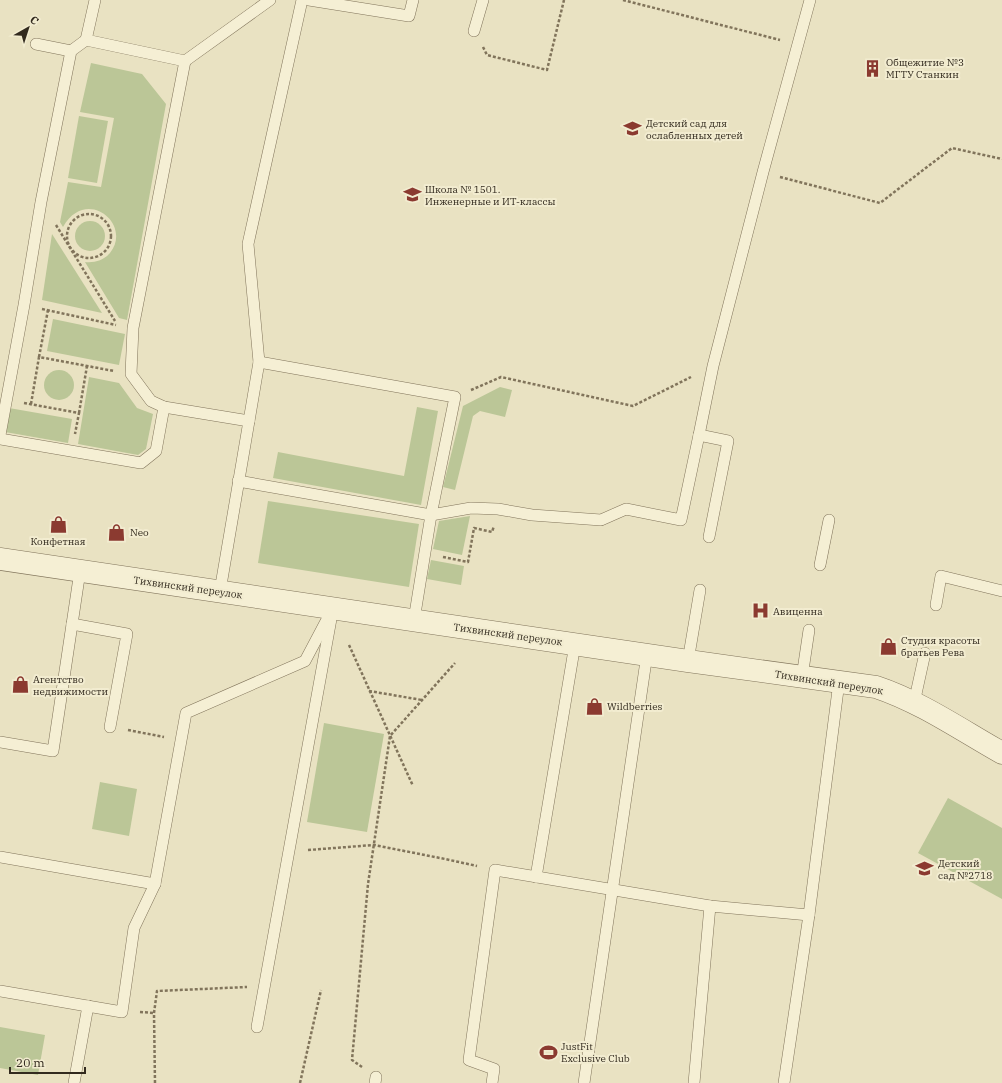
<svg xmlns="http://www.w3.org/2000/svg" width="1002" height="1083" font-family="'IBM Plex Serif',serif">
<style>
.green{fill:#bbc697}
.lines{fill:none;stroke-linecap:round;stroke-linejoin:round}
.lane-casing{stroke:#81745b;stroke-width:12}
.street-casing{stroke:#81745b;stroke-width:23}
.path{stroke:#81745b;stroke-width:2.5;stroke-dasharray:3 2;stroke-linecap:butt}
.lane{stroke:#f5efd4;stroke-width:11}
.street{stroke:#f5efd4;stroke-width:22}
.labels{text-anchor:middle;stroke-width:4;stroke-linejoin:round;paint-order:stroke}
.poi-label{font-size:10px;fill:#322a1e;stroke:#f2ecd0;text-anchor:start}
.street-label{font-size:10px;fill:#322a1e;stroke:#f2ecd0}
</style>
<rect width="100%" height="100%" fill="#e9e2c2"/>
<!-- green -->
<g class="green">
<path d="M91,63L142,74L166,104L127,320L119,318L85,262C95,263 104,260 110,253C133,224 86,186 63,227L60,222L68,182L101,187L114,118L80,112Z"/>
<polygon points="79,116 108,121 97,183 68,178"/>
<circle cx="90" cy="236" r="15"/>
<polygon points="52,234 102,313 42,300"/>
<polygon points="53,319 125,334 119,365 47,351"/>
<circle cx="59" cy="385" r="15"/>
<polygon points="89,377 119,383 137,408 153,414 146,449 138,455 78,444"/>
<polygon points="500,387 512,390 505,417 480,411 473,416 455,490 443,487 463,406"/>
<polygon points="417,407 438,411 421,505 273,478 278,452 404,476"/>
<polygon points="9,408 72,419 68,443 5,432"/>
<polygon points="268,501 419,524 409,587 258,563"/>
<polygon points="470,516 462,555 433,549 439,521"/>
<polygon points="431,560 464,566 461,585 427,579"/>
<polygon points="324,723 384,734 367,832 307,822"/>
<polygon points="100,782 137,789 129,836 92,829"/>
<polygon points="948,798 1002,828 1002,899 918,853"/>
<polygon points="0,1027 45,1035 38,1075 0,1068"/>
</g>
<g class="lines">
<defs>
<g id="lane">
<polyline points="95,0 86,40 185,61 133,328 131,374 151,401 164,407 249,421 220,591"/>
<polyline points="309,0 409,16 413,0"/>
<polyline points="474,31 483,0"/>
<polyline points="36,44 71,51"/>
<polyline points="185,61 270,0"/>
<polyline points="259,362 455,397 431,515 414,620"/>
<polyline points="249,421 259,362 248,244 302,0"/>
<polyline points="0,435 24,305 41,202 71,51 86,40"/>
<polyline points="0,439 141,463 156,451 164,407"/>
<polyline points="238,481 431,515 471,508 498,509 532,515 601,520 626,509 681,520 699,435"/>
<polyline points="709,537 728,441 699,435 713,366 763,172 810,0"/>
<polyline points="820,565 829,520"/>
<polyline points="936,605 941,576 1002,591"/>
<polyline points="72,624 127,634 110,727"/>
<polyline points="688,661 700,590"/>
<polyline points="802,677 809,630"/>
<polyline points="914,703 925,653"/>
<polyline points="0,742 53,751 80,571"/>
<polyline points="0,857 155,884"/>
<polyline points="536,877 575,644"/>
<polyline points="0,991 122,1012 134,928 155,884 186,713 305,661 333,608"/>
<polyline points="257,1027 331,619"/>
<polyline points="74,1083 88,1006"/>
<polyline points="375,1083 376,1077"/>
<polyline points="492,1083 494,1069 469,1060 495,870 710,906 809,915 839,682"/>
<polyline points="584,1083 647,654"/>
<polyline points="694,1083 710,906"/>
<polyline points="784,1083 809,915"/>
</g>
<path id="street" d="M0,559L688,661L876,687C921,702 961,730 1002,753"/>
</defs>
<!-- lane casing -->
<use href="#lane" class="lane-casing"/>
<!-- street casing -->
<use href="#street" class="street-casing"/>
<!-- path -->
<g class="path">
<polyline points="623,0 780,40"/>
<polyline points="483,47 487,55 547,70 564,0"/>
<polyline points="780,177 880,203 952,148 1002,159"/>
<circle cx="89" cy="236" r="22"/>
<polyline points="56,225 115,321"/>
<polyline points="42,309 116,325"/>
<polyline points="39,357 48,310"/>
<polyline points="471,390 501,377 633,406 691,377"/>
<polyline points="24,403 79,413 75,434"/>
<polyline points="31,404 39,357 114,371"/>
<polyline points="79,413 87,366"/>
<polyline points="443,557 468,562 474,528 492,532 494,526"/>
<polyline points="349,645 413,786"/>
<polyline points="369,691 422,700"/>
<polyline points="128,730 164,737"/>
<polyline points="308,850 374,845 445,859 477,866"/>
<polyline points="140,1012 154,1013"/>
<polyline points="362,1067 352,1060 368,884 390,736 455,663"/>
<polyline points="155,1083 154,1013 157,991 247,987"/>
<polyline points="300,1083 321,990"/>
</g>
<!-- lane -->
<use href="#lane" class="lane"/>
<!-- street -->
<use href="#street" class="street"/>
</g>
<!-- icons -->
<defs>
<symbol id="building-bare" viewBox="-9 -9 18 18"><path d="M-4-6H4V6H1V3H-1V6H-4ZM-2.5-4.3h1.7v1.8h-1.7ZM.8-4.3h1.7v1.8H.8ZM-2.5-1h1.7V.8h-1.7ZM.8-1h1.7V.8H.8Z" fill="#8b3a30" stroke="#f2ecd0" stroke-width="2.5" paint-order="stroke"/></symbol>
<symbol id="school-bare" viewBox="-9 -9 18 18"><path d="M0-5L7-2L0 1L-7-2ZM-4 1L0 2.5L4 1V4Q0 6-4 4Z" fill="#8b3a30" stroke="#f2ecd0" stroke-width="2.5" paint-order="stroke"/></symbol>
<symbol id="shop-bare" viewBox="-9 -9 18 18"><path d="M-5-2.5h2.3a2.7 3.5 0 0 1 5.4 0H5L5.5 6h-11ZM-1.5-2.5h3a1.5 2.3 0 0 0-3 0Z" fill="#8b3a30" stroke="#f2ecd0" stroke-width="2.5" paint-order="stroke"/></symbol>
<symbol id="hospital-bare" viewBox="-9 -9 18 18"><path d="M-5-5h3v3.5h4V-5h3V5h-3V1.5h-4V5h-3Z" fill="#8b3a30" stroke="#f2ecd0" stroke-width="2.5" paint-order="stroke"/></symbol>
<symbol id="stadium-bare" viewBox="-9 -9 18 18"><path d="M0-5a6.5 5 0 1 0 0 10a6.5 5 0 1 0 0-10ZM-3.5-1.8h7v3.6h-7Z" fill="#8b3a30" stroke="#f2ecd0" stroke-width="2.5" paint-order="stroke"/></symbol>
</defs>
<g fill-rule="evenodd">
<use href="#building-bare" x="860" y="56" width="25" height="25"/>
<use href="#school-bare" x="620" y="116" width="25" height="25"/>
<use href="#school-bare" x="400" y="182" width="25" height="25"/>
<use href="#shop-bare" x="46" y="512" width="25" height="25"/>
<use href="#shop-bare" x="104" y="520" width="25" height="25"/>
<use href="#hospital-bare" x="748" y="598" width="25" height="25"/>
<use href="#shop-bare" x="876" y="634" width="25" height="25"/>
<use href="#shop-bare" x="8" y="672" width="25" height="25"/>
<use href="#shop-bare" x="582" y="694" width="25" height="25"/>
<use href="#school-bare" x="912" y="856" width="25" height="25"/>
<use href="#stadium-bare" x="536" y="1040" width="25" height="25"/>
</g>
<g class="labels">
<!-- poi labels -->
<g class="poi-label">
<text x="886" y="66">Общежитие №3<tspan x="886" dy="12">МГТУ Станкин</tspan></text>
<text x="646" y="127">Детский сад для<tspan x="646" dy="12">ослабленных детей</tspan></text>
<text x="425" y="193">Школа № 1501.<tspan x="425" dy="12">Инженерные и ИТ-классы</tspan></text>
<text x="130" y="536">Neo</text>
<text x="58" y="545" text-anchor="middle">Конфетная</text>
<text x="773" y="615">Авиценна</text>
<text x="901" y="644">Студия красоты<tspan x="901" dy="12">братьев Рева</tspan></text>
<text x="33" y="683">Агентство<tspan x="33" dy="12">недвижимости</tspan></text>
<text x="607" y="710">Wildberries</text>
<text x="938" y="867">Детский<tspan x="938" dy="12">сад №2718</tspan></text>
<text x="561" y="1050">JustFit<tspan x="561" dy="12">Exclusive Club</tspan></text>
</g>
<!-- street labels -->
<g class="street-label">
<text transform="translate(188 587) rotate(8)" y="4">Тихвинский переулок</text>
<text transform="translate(508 634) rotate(8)" y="4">Тихвинский переулок</text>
<text transform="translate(829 682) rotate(9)" y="4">Тихвинский переулок</text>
</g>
</g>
<!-- north arrow -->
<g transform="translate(28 28) rotate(39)" stroke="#f2ecd0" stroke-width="3" paint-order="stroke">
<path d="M0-3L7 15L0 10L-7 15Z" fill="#322a1e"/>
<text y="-6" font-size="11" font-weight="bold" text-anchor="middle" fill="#322a1e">С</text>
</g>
<!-- scale -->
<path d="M10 1067v6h75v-6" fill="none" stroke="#322a1e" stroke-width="2"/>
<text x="16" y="1067" font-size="12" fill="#322a1e" stroke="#f2ecd0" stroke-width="3" paint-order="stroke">20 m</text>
</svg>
